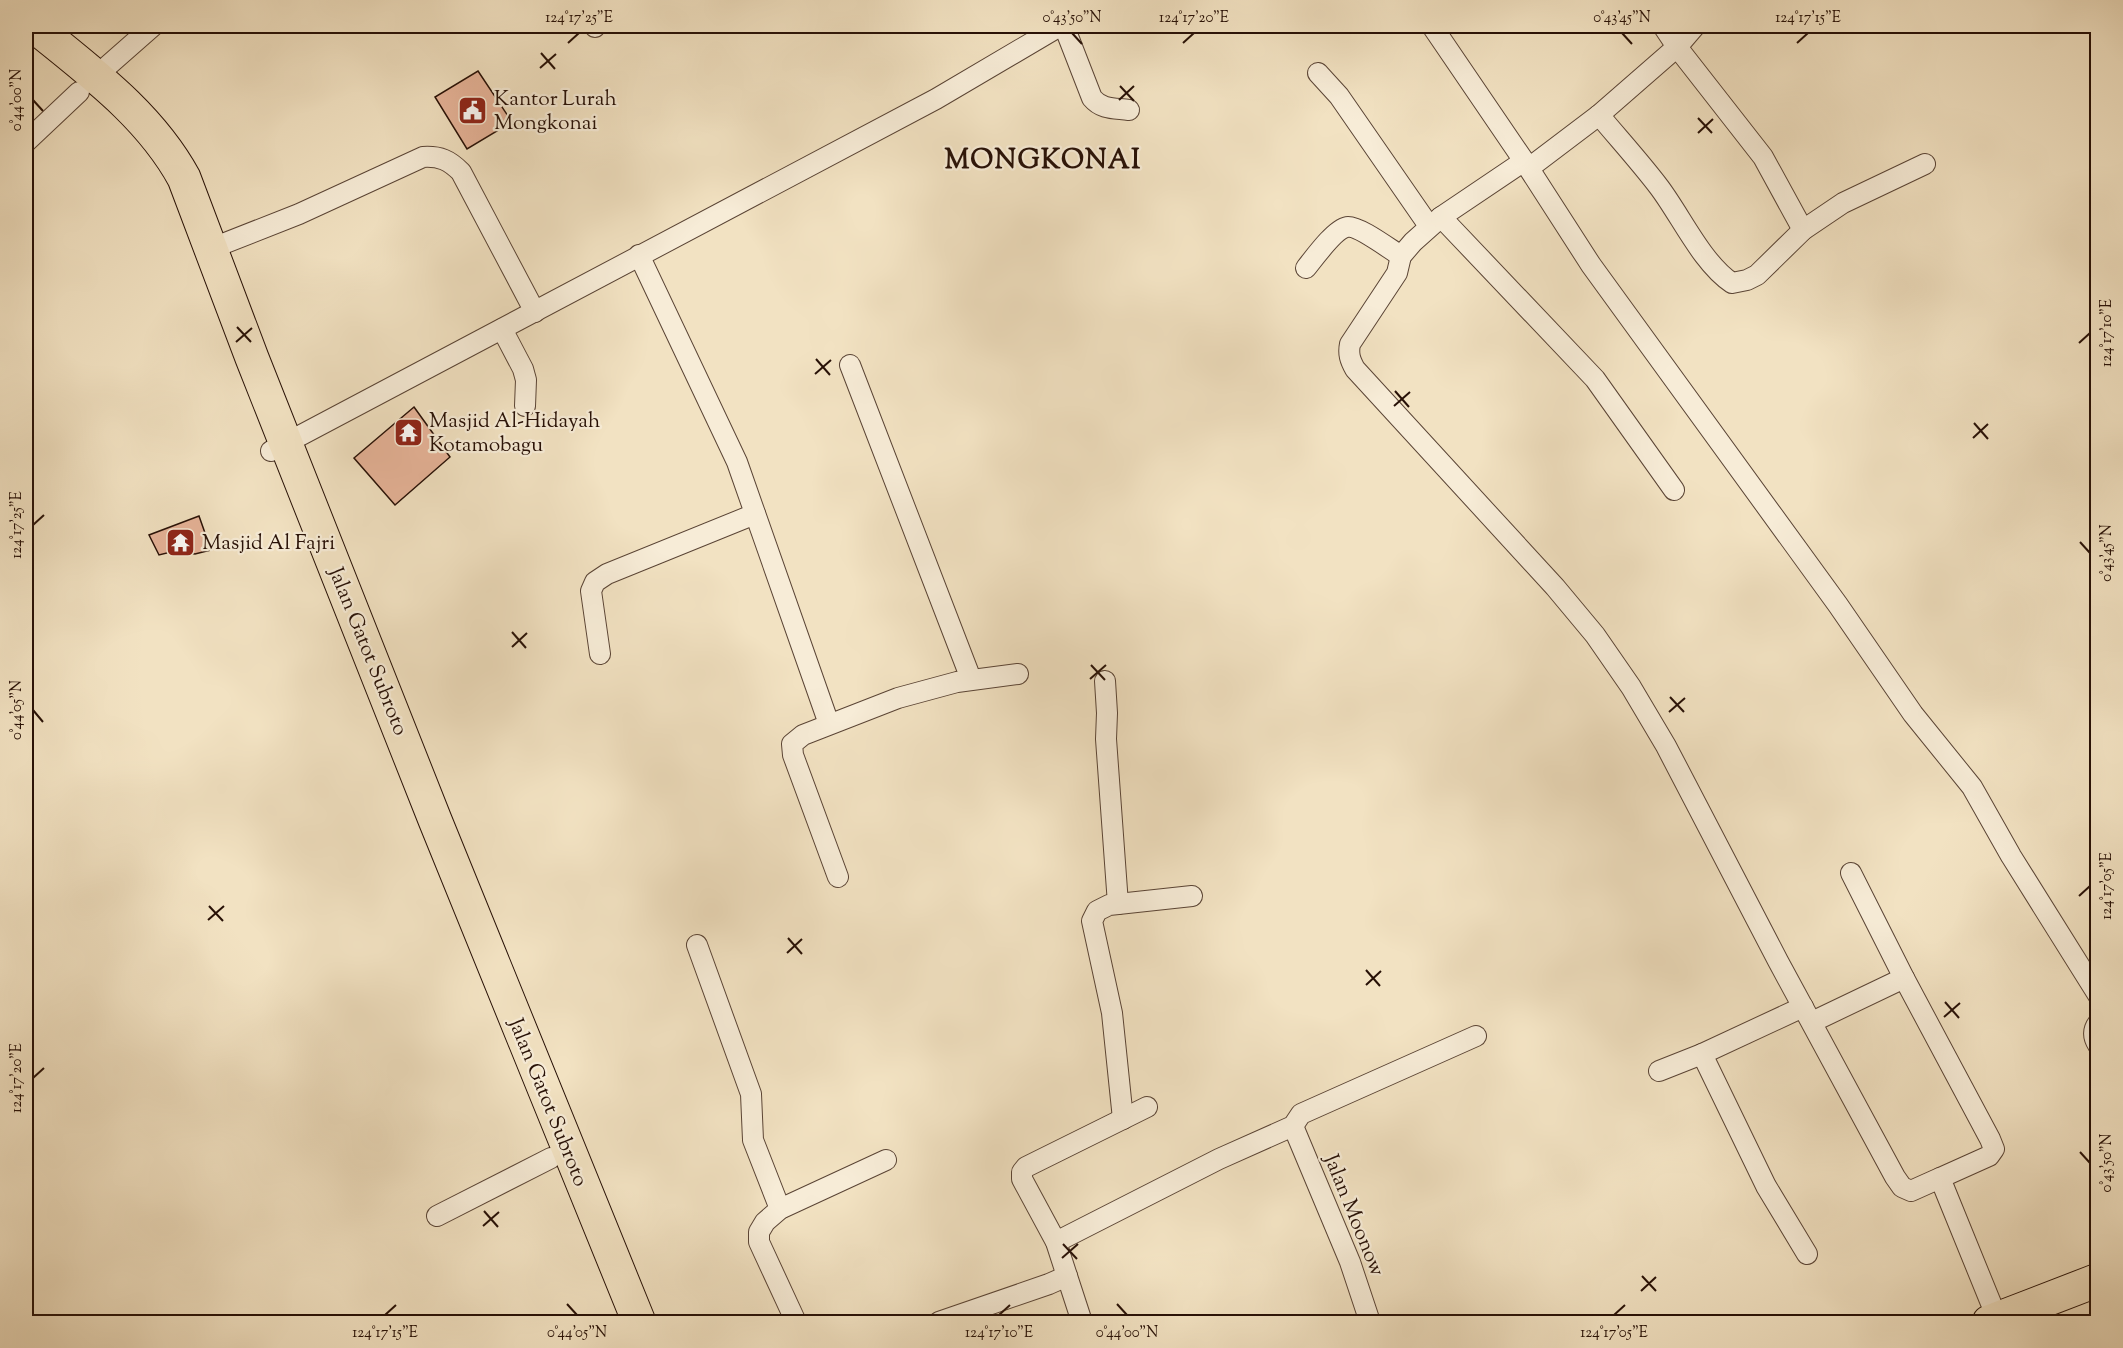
<svg xmlns="http://www.w3.org/2000/svg" width="2123" height="1348" font-family="'Sorts Mill Goudy',serif">
<style>
.building{fill:#e7b499;stroke:#271006;stroke-width:1.5}
.lines{fill:none;stroke-linecap:round;stroke-linejoin:round}
.street-casing{stroke:#5a4435;stroke-width:22}
.highway-casing{stroke:#271006;stroke-width:35}
.street{stroke:#f7ecd7;stroke-width:20}
.highway{stroke:#f2e2c2;stroke-width:33}
.ticks{fill:none;stroke:#271006;stroke-width:2}
.labels{text-anchor:middle;stroke-width:4.5;stroke-linejoin:round;paint-order:stroke}
.poi-label{font-size:21px;fill:#271006;stroke:#f7ecd7;text-anchor:start}
.street-label{font-size:21px;fill:#271006;stroke:#f7ecd7}
.district-label{font-size:27px;font-weight:bold;letter-spacing:1.5px;fill:#271006;stroke:#f7ecd7}
.neatline{fill:none;stroke:#271006;stroke-width:2}
.ticks-label{font-size:15px;text-anchor:middle;fill:#271006}
</style>
<rect width="100%" height="100%" fill="#f2e2c2"/>
<filter id="stains"><feTurbulence type="fractalNoise" baseFrequency=".00333" numOctaves="4"/><feColorMatrix values="0 0 0 0 .2 0 0 0 0 .09 0 0 0 0 .02 0 0 0 .5 -.17"/></filter>
<radialGradient id="worn" r=".72"><stop offset=".6" stop-color="#630" stop-opacity="0"/><stop offset="1" stop-color="#630" stop-opacity=".3"/></radialGradient>
<!-- building -->
<g class="building">
<polygon points="478,71 512,122 467,149 435,97"/>
<polygon points="414,407 450,457 395,505 354,458"/>
<polygon points="199,516 211,550 195,554 175,551 159,555 149,535"/>
</g>
<g class="lines">
<defs>
<g id="street">
<polyline points="595,26 595,27"/>
<path d="M1064,26L1092,98C1102,110 1115,108 1129,110"/>
<path d="M1432,26L1524,161L1441,217L1413,242L1401,256L1397,273L1350,344C1348,354 1350,360 1355,369L1555,587L1595,635L1631,687L1666,746L1778,961L1895,1177L1902,1187L1911,1191L1940,1178"/>
<polyline points="1663,26 1677,47 1763,157 1803,230"/>
<polyline points="1318,73 1339,96 1429,226"/>
<polyline points="95,77 153,26"/>
<path d="M1599,115C1619,139 1640,162 1659,187C1681,216 1702,263 1732,283L1747,280L1757,275L1803,230L1843,203L1925,164"/>
<polyline points="26,142 79,92"/>
<polyline points="1524,161 1591,265 1838,605 1913,714 1972,787 2011,856 2098,995"/>
<polyline points="1529,168 1599,115 1677,47 1695,26"/>
<polyline points="1441,217 1595,379 1674,490"/>
<path d="M210,249L299,214L423,157C440,156 449,160 461,172L535,312"/>
<polyline points="639,255 737,462 829,724"/>
<path d="M1306,268C1314,258 1335,229 1347,227C1358,225 1391,250 1401,256"/>
<polyline points="502,329 523,369 526,380 525,406"/>
<polyline points="850,365 971,679"/>
<polyline points="271,451 936,99 1060,26"/>
<polyline points="600,654 591,591 595,582 607,574 755,514"/>
<polyline points="1105,681 1107,713 1106,739 1118,904"/>
<polyline points="1851,873 1904,978 1990,1139 1994,1149 1989,1156 1940,1178 1997,1318"/>
<polyline points="838,877 793,755 792,744 803,735 898,698 957,682 1018,674"/>
<polyline points="697,945 751,1094 753,1140 780,1209"/>
<polyline points="1812,1022 1904,978"/>
<path d="M2098,1023C2092,1031 2093,1037 2098,1045"/>
<polyline points="1702,1054 1766,1186 1807,1254"/>
<polyline points="1659,1071 1702,1054 1803,1007"/>
<polyline points="1123,1119 1112,1013 1092,921 1097,911 1109,905 1192,896"/>
<polyline points="1293,1126 1350,1262 1370,1322"/>
<polyline points="437,1216 551,1158"/>
<polyline points="1056,1242 1219,1159 1293,1126 1301,1114 1476,1036"/>
<polyline points="1067,1276 1082,1322"/>
<polyline points="796,1322 759,1242 759,1232 765,1222 780,1209 886,1160"/>
<polyline points="939,1322 1049,1284 1067,1276 1056,1242 1022,1179 1022,1172 1026,1167 1147,1107"/>
</g>
<g id="highway">
<path d="M34,26C89,71 149,114 184,178L252,358L435,820L639,1322"/>
<polyline points="1989,1322 2098,1280"/>
</g>
</defs>
<!-- street casing -->
<use href="#street" class="street-casing"/>
<!-- highway casing -->
<use href="#highway" class="highway-casing"/>
<!-- street -->
<use href="#street" class="street"/>
<!-- highway -->
<use href="#highway" class="highway"/>
</g>
<!-- ticks -->
<path class="ticks" d="M1072,33L1082,44M1622,33L1632,44M568,43L579,33M1183,43L1194,33M1797,43L1808,33M541,53L555,69M540,68L556,54M1120,86L1134,101M33,100L43,111M1119,100L1134,86M1698,118L1712,133M1698,133L1713,119M237,327L251,342M236,342L252,328M2079,343L2090,333M816,359L830,375M815,374L831,360M1395,391L1409,407M1394,406L1410,392M1974,423L1988,439M1973,438L1988,424M33,525L44,515M2080,542L2090,553M512,632L526,648M512,647L527,633M1091,665L1105,680M1090,679L1106,665M1670,697L1684,712M33,710L43,722M1669,712L1685,698M2079,896L2090,886M209,906L223,921M208,920L224,906M788,938L802,954M787,953L802,939M1366,970L1380,986M1366,985L1381,971M1945,1002L1959,1018M1944,1017L1960,1003M33,1078L44,1068M2080,1152L2090,1163M484,1211L498,1227M483,1226L499,1212M1063,1244L1077,1259M1062,1258L1078,1244M1642,1276L1656,1291M1641,1291L1656,1277M567,1304L577,1315M1117,1304L1127,1315M385,1315L396,1305M999,1315L1010,1305M1614,1315L1625,1305"/>
<!-- icons -->
<defs>
<symbol id="civic-square" viewBox="-11 -11 22 22"><rect x="-9" y="-9" width="18" height="18" rx="4" fill="#8f2418" stroke="#f7ecd7"/><path d="M-.6-6.5H3V-4.5H.6V-3L4-1V1h2V6H-6V1h2V-1L-.6-3ZM-1.2 2.5V6h2.4V2.5Z" fill="#fff"/></symbol>
<symbol id="temple-square" viewBox="-11 -11 22 22"><rect x="-9" y="-9" width="18" height="18" rx="4" fill="#8f2418" stroke="#f7ecd7"/><path d="M0-6L5-2H3V0L6.5 2.5H4V6H1.5V3h-3V6H-4V2.5H-6.5L-3 0V-2H-5Z" fill="#fff"/></symbol>
</defs>
<g fill-rule="evenodd">
<use href="#civic-square" x="456" y="94" width="33" height="33"/>
<use href="#temple-square" x="392" y="416" width="33" height="33"/>
<use href="#temple-square" x="164" y="526" width="33" height="33"/>
</g>
<g class="labels">
<!-- poi labels -->
<g class="poi-label">
<text x="494" y="105">Kantor Lurah<tspan x="494" dy="24">Mongkonai</tspan></text>
<text x="429" y="427">Masjid Al-Hidayah<tspan x="429" dy="24">Kotamobagu</tspan></text>
<text x="202" y="549">Masjid Al Fajri</text>
</g>
<!-- street labels -->
<g class="street-label">
<text transform="translate(369 651) rotate(68)" y="7">Jalan Gatot Subroto</text>
<text transform="translate(549 1102) rotate(68)" y="7">Jalan Gatot Subroto</text>
<text transform="translate(1355 1215) rotate(68)" y="7">Jalan Moonow</text>
</g>
<!-- district labels -->
<g class="district-label">
<text x="1043" y="168">MONGKONAI</text>
</g>
</g>
<!-- margin -->
<rect width="2123" height="1348" fill="none" stroke="#f2e2c2" stroke-width="66"/>
<rect x="33" y="33" width="2057" height="1282" class="neatline"/>
<g class="ticks-label">
<text x="579" y="22">124°17'25"E</text>
<text x="1072" y="22">0°43'50"N</text>
<text x="1194" y="22">124°17'20"E</text>
<text x="1622" y="22">0°43'45"N</text>
<text x="1808" y="22">124°17'15"E</text>
<text transform="translate(16 100) rotate(-90)" y="5">0°44'00"N</text>
<text transform="translate(2106 333) rotate(-90)" y="5">124°17'10"E</text>
<text transform="translate(16 525) rotate(-90)" y="5">124°17'25"E</text>
<text transform="translate(2106 553) rotate(-90)" y="5">0°43'45"N</text>
<text transform="translate(16 710) rotate(-90)" y="5">0°44'05"N</text>
<text transform="translate(2106 886) rotate(-90)" y="5">124°17'05"E</text>
<text transform="translate(16 1078) rotate(-90)" y="5">124°17'20"E</text>
<text transform="translate(2106 1163) rotate(-90)" y="5">0°43'50"N</text>
<text x="385" y="1337">124°17'15"E</text>
<text x="577" y="1337">0°44'05"N</text>
<text x="999" y="1337">124°17'10"E</text>
<text x="1127" y="1337">0°44'00"N</text>
<text x="1614" y="1337">124°17'05"E</text>
</g>
<rect width="100%" height="100%" filter="url(#stains)"/>
<rect width="100%" height="100%" fill="url(#worn)"/>
</svg>
